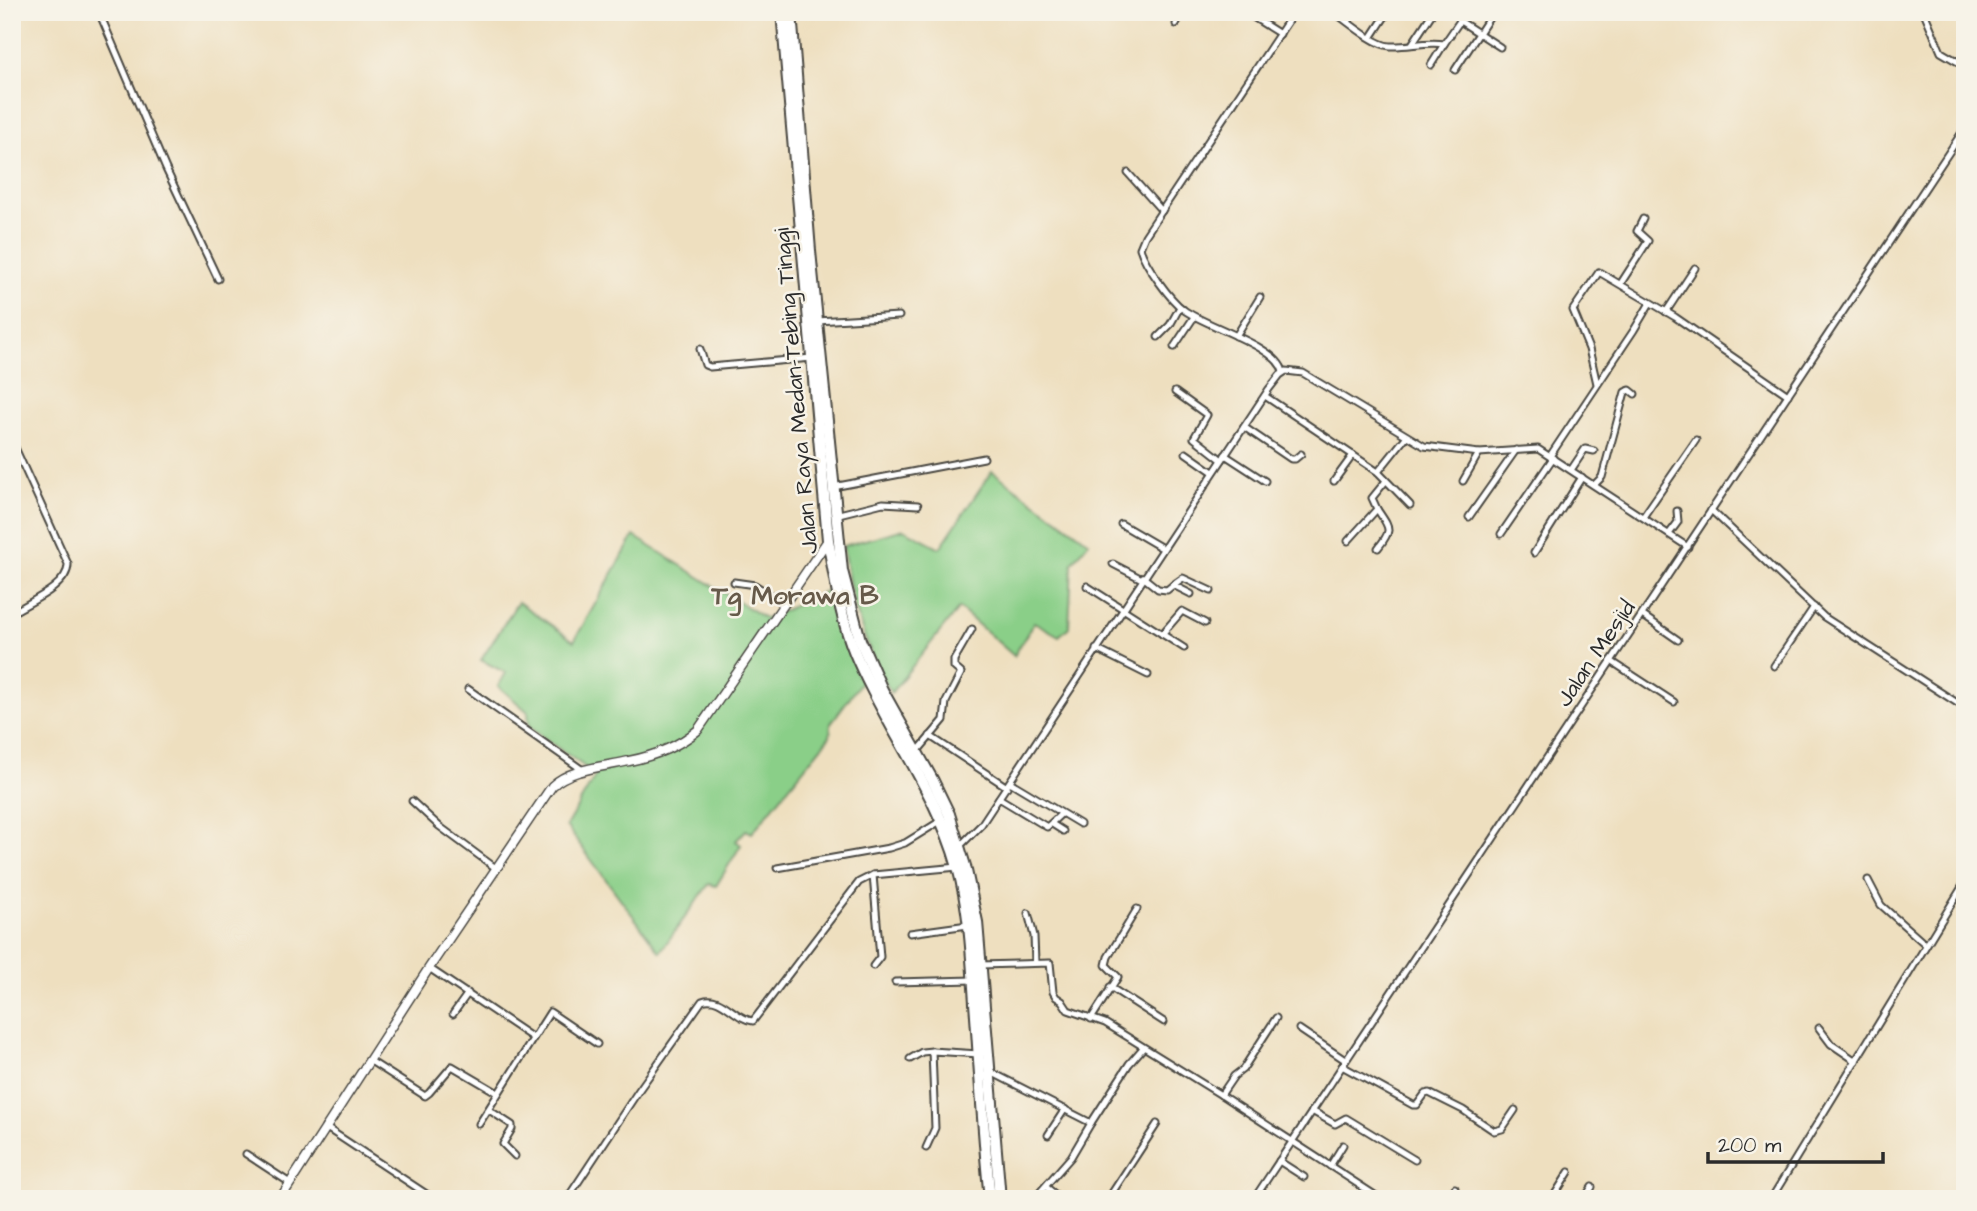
<svg xmlns="http://www.w3.org/2000/svg" width="1977" height="1211" font-family="'Architects Daughter',sans-serif">
<style>
.green{fill:#8acf88;stroke:#5a7d5a;stroke-width:2}
.lines{fill:none;stroke-linecap:round;stroke-linejoin:round}
.street-casing{stroke:#484641;stroke-width:9}
.secondary-casing{stroke:#484641;stroke-width:11}
.highway-casing{stroke:#484641;stroke-width:14}
.street{stroke:#fff;stroke-width:5}
.secondary{stroke:#fff;stroke-width:8}
.highway{stroke:#fff;stroke-width:10}
.labels{text-anchor:middle;stroke-width:5;stroke-linejoin:round;paint-order:stroke}
.street-label{font-size:23px;fill:#2b2b2b;stroke:#f7f3e8}
.quarter-label{font-size:26px;font-weight:bold;fill:#665a4a;stroke:#f7f3e8}
</style>
<rect width="100%" height="100%" fill="#f7f3e8"/>
<filter id="ink" filterUnits="userSpaceOnUse"><feTurbulence type="fractalNoise" baseFrequency=".0143" numOctaves="2"/><feDisplacementMap in="SourceGraphic" scale="14" xChannelSelector="R" yChannelSelector="G"/><feConvolveMatrix kernelMatrix="1 2 1 2 8 2 1 2 1" color-interpolation-filters="sRGB"/></filter>
<filter id="wash" filterUnits="userSpaceOnUse"><feTurbulence type="fractalNoise" baseFrequency=".00686" numOctaves="4" result="noise"/><feDisplacementMap in="SourceGraphic" scale="28" xChannelSelector="R" yChannelSelector="G"/><feGaussianBlur stdDeviation="1.57" result="paint"/><feColorMatrix in="noise" values="0 0 0 0 0 0 0 0 0 0 0 0 0 0 0 0 0 1.4 0 .05"/><feComposite in="paint" operator="in"/></filter>
<g filter="url(#wash)">
<rect width="100%" height="100%" fill="#eedfbf"/>
<!-- green -->
<g class="green">
<path d="M992,471L1089,542L1072,563L1069,627L1059,636L1034,622L1014,656L959,608L891,693C864,646 850,600 843,546L904,529L940,548Z"/>
<polygon points="634,536 766,619 832,588 861,682 831,723 830,736 752,833 746,830 736,841 741,845 716,886 709,884 660,952 566,826 596,775 529,727 528,712 498,686 506,673 481,660 518,602 574,641"/>
</g>
</g>
<g filter="url(#ink)">
<g class="lines">
<defs>
<g id="street">
<polyline points="99,12 166,169 218,279"/>
<polyline points="1245,12 1280,34"/>
<path d="M1334,12C1347,21 1374,45 1390,46C1408,47 1426,41 1444,44L1466,12"/>
<polyline points="1480,12 1489,18"/>
<polyline points="1924,12 1941,52 1965,66"/>
<polyline points="1460,21 1500,47"/>
<polyline points="1348,22 1354,12"/>
<polyline points="1176,24 1182,12"/>
<polyline points="1371,38 1388,12"/>
<polyline points="1412,44 1433,12"/>
<polyline points="1431,65 1444,44"/>
<polyline points="1455,70 1493,12"/>
<polyline points="1128,173 1162,211"/>
<polyline points="1621,283 1648,241 1637,231 1643,219"/>
<polyline points="1666,312 1695,268"/>
<polyline points="817,321 899,316"/>
<polyline points="1236,336 1260,297"/>
<polyline points="1158,337 1170,325 1180,307"/>
<polyline points="1174,347 1194,317"/>
<polyline points="700,349 705,365 710,367 812,358"/>
<path d="M1283,372C1278,346 1205,326 1184,310C1170,300 1145,265 1140,248L1145,236L1294,12"/>
<polyline points="1597,384 1589,349 1573,310 1599,272 1675,317 1788,395"/>
<polyline points="1175,392 1207,415 1194,438 1222,460"/>
<polyline points="1265,396 1378,472 1410,505"/>
<polyline points="1244,427 1291,459 1295,459 1301,454"/>
<path d="M12,441L68,564C69,586 29,602 12,613"/>
<polyline points="1186,453 1213,472"/>
<polyline points="1225,455 1265,481"/>
<polyline points="1550,456 1634,330 1650,303"/>
<polyline points="1571,470 1585,449 1594,451"/>
<polyline points="1378,472 1406,437"/>
<polyline points="1334,481 1353,455"/>
<polyline points="1463,481 1479,453"/>
<polyline points="1594,485 1602,477 1625,392 1630,390 1635,394"/>
<polyline points="833,487 984,458"/>
<path d="M1377,509C1390,529 1393,529 1378,548"/>
<polyline points="1711,510 1824,617 1965,708"/>
<polyline points="835,515 883,503 918,505"/>
<polyline points="1469,517 1516,450"/>
<polyline points="1643,517 1696,440"/>
<polyline points="1121,524 1162,548"/>
<polyline points="1501,534 1553,458"/>
<polyline points="1669,534 1678,522 1677,511"/>
<polyline points="1348,541 1377,509 1372,498 1385,482"/>
<polyline points="1534,553 1582,477"/>
<polyline points="1113,564 1142,579"/>
<polyline points="1143,577 1158,589 1167,590 1173,585 1191,594"/>
<polyline points="734,582 755,585 783,603"/>
<polyline points="1173,585 1183,578 1211,591"/>
<polyline points="1087,586 1184,648"/>
<polyline points="1642,615 1678,640"/>
<polyline points="1162,634 1182,611 1205,623"/>
<polyline points="1096,649 1148,675"/>
<polyline points="1611,661 1674,702"/>
<polyline points="1774,666 1814,607"/>
<polyline points="468,689 584,771"/>
<polyline points="930,736 1007,787"/>
<polyline points="917,752 944,720 946,702 961,673 954,667 954,660 972,629"/>
<polyline points="1010,782 1080,824"/>
<polyline points="999,798 1047,827 1061,814"/>
<polyline points="412,801 439,826 497,869"/>
<polyline points="1052,824 1063,831"/>
<polyline points="960,846 981,825 1269,389 1280,375 1286,371 1303,373 1424,446 1479,453 1538,449 1688,547"/>
<polyline points="777,868 889,848 905,843 942,820"/>
<polyline points="873,875 880,957 873,966"/>
<polyline points="1868,880 1881,905 1926,945"/>
<polyline points="1028,913 1034,936 1035,962"/>
<polyline points="910,933 968,925"/>
<polyline points="980,965 1050,963 1053,992 1056,997 1062,1001 1068,1010 1105,1023 1221,1095 1381,1199"/>
<polyline points="429,968 533,1038"/>
<polyline points="895,982 974,980"/>
<polyline points="1110,987 1164,1022"/>
<polyline points="453,1014 468,993"/>
<polyline points="1091,1019 1118,977 1106,965 1108,957 1137,909"/>
<polyline points="1819,1028 1831,1044 1856,1061"/>
<polyline points="1299,1029 1345,1060"/>
<polyline points="910,1059 922,1052 932,1051"/>
<polyline points="369,1060 425,1096 429,1093 452,1066 498,1093"/>
<polyline points="1342,1066 1413,1105 1417,1105 1425,1094 1429,1093 1463,1110 1494,1131 1502,1129 1515,1110"/>
<polyline points="989,1071 1091,1123 1129,1064 1143,1048"/>
<polyline points="1221,1095 1234,1076 1243,1069 1276,1018"/>
<polyline points="489,1110 512,1125 512,1129 503,1144 515,1156"/>
<polyline points="1312,1111 1335,1124 1346,1118 1415,1160"/>
<polyline points="479,1124 550,1012 597,1044"/>
<polyline points="325,1127 434,1199"/>
<polyline points="1048,1135 1065,1109"/>
<polyline points="926,1148 935,1128 932,1051 979,1054"/>
<polyline points="246,1154 290,1183"/>
<polyline points="1279,1161 1304,1177"/>
<polyline points="1330,1166 1343,1145"/>
<polyline points="1046,1187 1061,1199"/>
<path d="M567,1199L639,1090L702,1001C722,994 734,1019 753,1021L859,882L873,875L958,867"/>
<polyline points="1034,1199 1071,1157 1091,1123"/>
<polyline points="1108,1199 1157,1124"/>
<polyline points="1254,1199 1965,128"/>
<polyline points="1448,1199 1455,1188"/>
<polyline points="1552,1199 1569,1172"/>
<polyline points="1584,1199 1592,1187"/>
<polyline points="1771,1199 1965,882"/>
</g>
<path id="secondary" d="M280,1199L429,968L552,786C571,768 605,767 629,761C654,756 679,746 698,730L828,540"/>
<g id="highway">
<path d="M782,12L828,540C835,577 840,617 855,653C886,728 935,787 958,867C970,911 972,958 975,1003C980,1068 983,1134 990,1199"/>
<polyline points="791,12 810,251 842,571 860,640 882,690 933,781 949,814 965,866 977,922 1000,1199"/>
</g>
</defs>
<!-- street casing -->
<use href="#street" class="street-casing"/>
<!-- secondary casing -->
<use href="#secondary" class="secondary-casing"/>
<!-- highway casing -->
<use href="#highway" class="highway-casing"/>
<!-- street -->
<use href="#street" class="street"/>
<!-- secondary -->
<use href="#secondary" class="secondary"/>
<!-- highway -->
<use href="#highway" class="highway"/>
</g>
</g>
<g class="labels">
<!-- street labels -->
<g class="street-label">
<text transform="translate(795 391) rotate(-95)" y="8">Jalan Raya Medan-Tebing Tinggi</text>
<text transform="translate(1595 653) rotate(-56)" y="8">Jalan Mesjid</text>
</g>
<!-- quarter labels -->
<g class="quarter-label">
<text x="795" y="604">Tg Morawa B</text>
</g>
</g>
<!-- margin -->
<rect width="1977" height="1211" fill="none" stroke="#f7f3e8" stroke-width="42"/>
<!-- scale -->
<path d="M1708 1152v10h175v-10" fill="none" stroke="#2b2b2b" stroke-width="3.5"/>
<text x="1718" y="1152" font-size="21" fill="#2b2b2b" stroke="#f7f3e8" stroke-width="5" paint-order="stroke">200 m</text>
</svg>
